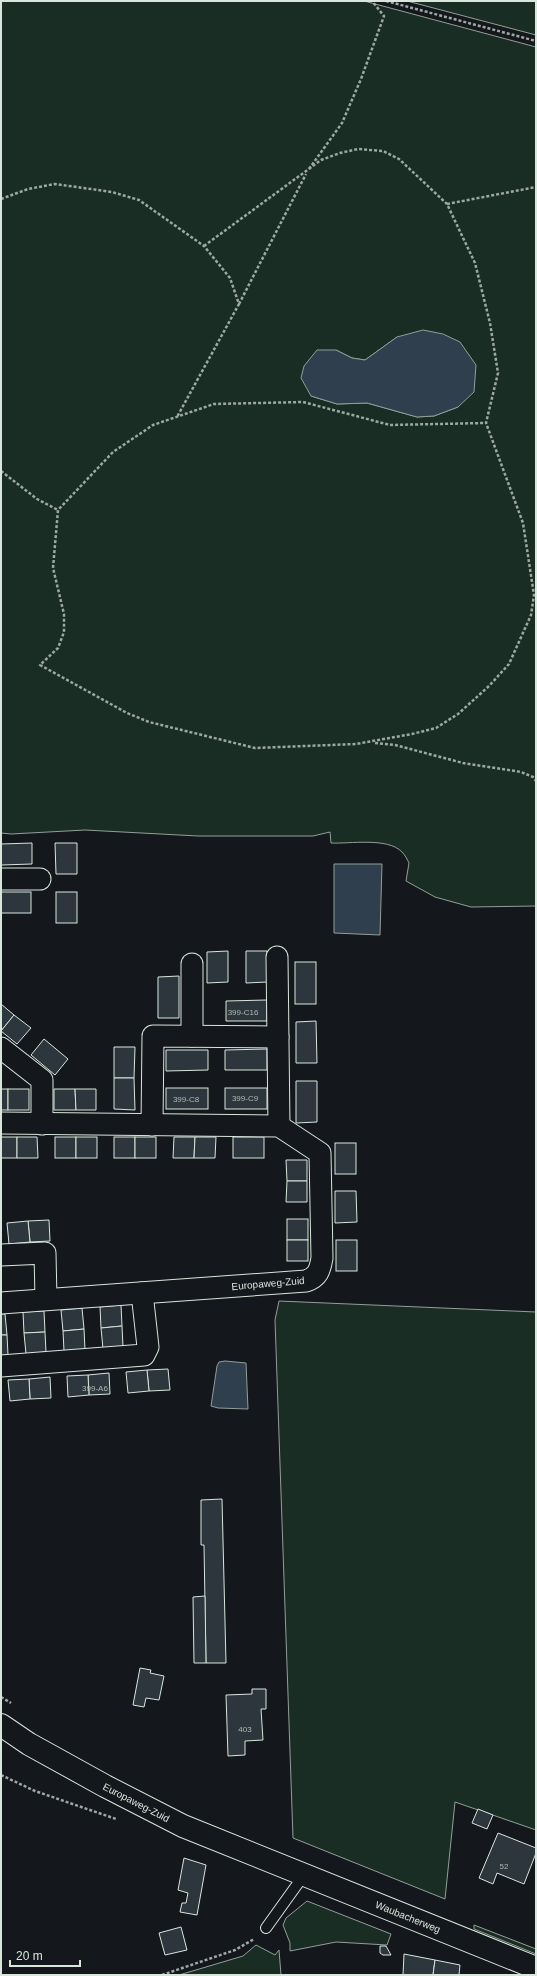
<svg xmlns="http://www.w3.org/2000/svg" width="537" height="1976" font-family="Helvetica,sans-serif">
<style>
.green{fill:#1a2d24;stroke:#939e99;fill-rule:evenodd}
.water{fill:#2f3f4d;stroke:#939e99}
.building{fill:#2c363c;stroke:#d8e6dc}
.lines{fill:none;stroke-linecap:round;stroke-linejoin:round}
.lane-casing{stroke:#d8e6dc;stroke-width:12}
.street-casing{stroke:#d8e6dc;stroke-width:23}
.secondary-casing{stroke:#d8e6dc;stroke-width:24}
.path{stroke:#9da8a2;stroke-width:2.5;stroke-dasharray:3 2;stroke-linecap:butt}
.lane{stroke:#14181c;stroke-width:10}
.street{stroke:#14181c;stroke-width:21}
.secondary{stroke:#14181c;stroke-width:22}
.labels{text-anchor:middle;stroke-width:3;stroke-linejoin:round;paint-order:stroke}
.number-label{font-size:8px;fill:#adbab4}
.street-label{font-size:10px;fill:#d8e6dc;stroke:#14181c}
</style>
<rect width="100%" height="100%" fill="#14181c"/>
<!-- green -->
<g class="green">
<path d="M1,1H364L536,47V906L471,907L435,897L406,881L409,863C407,859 405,855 402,852C388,837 349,844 331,843L330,832L313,836H198L85,830L11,834L1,833ZM397,337L458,407L434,416L417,417L367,403L337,404L311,396L336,350L352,358L365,360Z"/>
<polygon points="407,1 536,1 536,35"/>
<polygon points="279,1301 536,1312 536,1830 455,1802 445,1899 293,1838 275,1320"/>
<polygon points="307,1901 391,1934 387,1945 336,1942 290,1951 290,1943 283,1925 286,1918"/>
<polygon points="474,1925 536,1949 536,1954 474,1929"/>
<polygon points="256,1945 275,1955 279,1950 281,1975 179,1975 243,1956"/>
</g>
<!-- water -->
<g class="water">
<polygon points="423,330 443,334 460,342 476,365 474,392 458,407 434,416 417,417 367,403 337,404 311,396 301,378 304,366 317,350 336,350 352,358 365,360 397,337"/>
<polygon points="334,864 382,864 380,935 334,933"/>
<polygon points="225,1361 246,1363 248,1409 218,1408 211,1406 217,1366 219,1362"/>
</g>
<!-- building -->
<g class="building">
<polygon points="32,843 32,864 1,865 1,844"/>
<polygon points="55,843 77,843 77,874 56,874"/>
<rect x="1" y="892" width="30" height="21"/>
<rect x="56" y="892" width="21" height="31"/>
<polygon points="228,951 228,982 207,983 207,952"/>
<polygon points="246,951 267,951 267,982 246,983"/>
<rect x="295" y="962" width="21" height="42"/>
<polygon points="179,976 179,1018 158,1018 158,977"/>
<polygon points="267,1000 267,1021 226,1021 226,1001"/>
<polygon points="1,1004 14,1015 1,1031"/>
<polygon points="14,1015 31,1028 17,1044 1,1031"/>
<polygon points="316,1021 317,1063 296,1063 296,1022"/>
<polygon points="44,1039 68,1059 55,1075 31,1055"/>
<polygon points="114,1047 135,1047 134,1078 114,1078"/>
<polygon points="267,1049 267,1070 225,1070 225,1050"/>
<polygon points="166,1050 208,1050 208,1070 166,1071"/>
<polygon points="114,1078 134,1078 135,1110 114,1109"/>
<polygon points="296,1081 317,1081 317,1122 296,1123"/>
<rect x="166" y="1088" width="42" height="21"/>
<rect x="225" y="1088" width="42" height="21"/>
<rect x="1" y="1089" width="7" height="21"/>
<rect x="8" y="1089" width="21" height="21"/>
<polygon points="54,1089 75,1089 76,1110 54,1110"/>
<polygon points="75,1089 96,1089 96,1110 76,1110"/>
<rect x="1" y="1137" width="16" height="21"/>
<polygon points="17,1137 37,1137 38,1158 17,1158"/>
<rect x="55" y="1137" width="21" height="21"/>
<rect x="76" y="1137" width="21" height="21"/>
<rect x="114" y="1137" width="21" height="21"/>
<rect x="135" y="1137" width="21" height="21"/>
<polygon points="174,1137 195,1137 194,1158 173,1158"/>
<polygon points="195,1137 216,1137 215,1158 194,1158"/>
<rect x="233" y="1137" width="31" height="21"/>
<rect x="335" y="1143" width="21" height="31"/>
<polygon points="286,1160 307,1160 307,1181 287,1181"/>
<polygon points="287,1181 307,1181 307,1202 286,1202"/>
<polygon points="335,1191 356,1191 357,1222 335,1223"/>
<rect x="287" y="1219" width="21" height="21"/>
<polygon points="49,1220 50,1241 30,1242 28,1221"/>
<polygon points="28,1221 30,1242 9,1244 7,1223"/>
<rect x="287" y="1240" width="21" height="21"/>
<rect x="336" y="1240" width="21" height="31"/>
<polygon points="121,1305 122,1326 101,1328 100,1307"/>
<polygon points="82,1308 84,1329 63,1331 61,1310"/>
<polygon points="44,1311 45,1332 24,1333 23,1312"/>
<polygon points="1,1314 5,1314 7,1335 1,1335"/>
<polygon points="122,1326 123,1347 103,1349 101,1328"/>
<polygon points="84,1329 85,1350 64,1351 63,1331"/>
<polygon points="45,1332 46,1352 26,1354 24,1333"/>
<polygon points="1,1335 7,1335 8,1355 1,1356"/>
<polygon points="168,1369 170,1390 149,1391 147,1370"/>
<polygon points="147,1370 149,1391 128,1393 126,1372"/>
<polygon points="109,1373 110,1394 89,1395 88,1375"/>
<polygon points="88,1375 89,1395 68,1397 67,1376"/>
<polygon points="50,1377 51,1398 30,1399 29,1379"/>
<polygon points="29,1379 30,1399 10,1401 8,1380"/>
<polygon points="222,1499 226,1663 206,1663 204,1545 201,1545 201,1500"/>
<polygon points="205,1596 206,1663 194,1663 193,1597"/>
<polygon points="140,1668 151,1670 150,1673 164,1676 159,1700 146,1698 144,1707 133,1705"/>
<polygon points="252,1689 266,1689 266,1709 261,1709 263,1740 245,1741 245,1755 228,1756 226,1695 252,1694"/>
<polygon points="478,1809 493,1815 487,1829 472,1823"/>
<polygon points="498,1833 536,1848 536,1853 524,1884 497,1873 493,1884 479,1878"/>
<polygon points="184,1858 206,1865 197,1915 180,1912 182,1903 186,1903 188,1893 178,1890"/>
<polygon points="181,1927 187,1950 165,1955 159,1933"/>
<polygon points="380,1946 386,1946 391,1955 383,1955 380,1953"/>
<polygon points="404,1954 435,1960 433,1975 403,1975"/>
<polygon points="435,1960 460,1965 459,1975 433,1975"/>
</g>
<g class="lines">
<defs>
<polyline id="lane" points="266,1928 304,1875"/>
<g id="street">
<polyline points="1,879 40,879"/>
<polyline points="277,957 279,1126"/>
<polyline points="192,1036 192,964"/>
<polyline points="1,1048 42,1080 42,1124"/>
<path d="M1,1123L279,1126L320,1153L322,1258C320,1270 318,1277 306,1281L1,1303"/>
<polyline points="152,1125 153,1036 278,1037"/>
<polyline points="1,1255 45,1253 46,1299"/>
<polyline points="1,1366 144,1355 148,1347 142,1293"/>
</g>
<g id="secondary">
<path id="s1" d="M1,1725L29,1744L105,1786L183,1826L536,1968"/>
</g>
</defs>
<!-- lane casing -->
<use href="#lane" class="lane-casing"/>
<!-- street casing -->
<use href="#street" class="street-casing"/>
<!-- secondary casing -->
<use href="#secondary" class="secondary-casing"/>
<!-- path -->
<g class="path">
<polyline points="386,1 536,41"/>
<polyline points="309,169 342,123 361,79 384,16 372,1"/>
<polyline points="1,199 28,189 55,184 112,192 139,200 204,246 230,278 239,304 177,417"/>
<polyline points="447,204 536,187"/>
<polyline points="204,246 321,160 340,153 358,149 383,151 399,159 447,204 475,263 490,323 498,373 486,423 523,523 534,595 531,615 509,664 489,686 458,714 436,728 412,734 356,744 255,748 149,722 127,713 40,665 58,648 64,632 64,614 53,568 58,510 113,452 153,425 214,404 303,402 390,425 486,423"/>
<polyline points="239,304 306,174"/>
<polyline points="1,471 37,499 58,510"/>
<polyline points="375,743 395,745 463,763 521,772 533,777 536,781"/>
<polyline points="1,1697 11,1703"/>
<polyline points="1,1775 35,1791 116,1819"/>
<polyline points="162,1975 235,1950 254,1939"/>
</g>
<!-- lane -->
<use href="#lane" class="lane"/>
<!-- street -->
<use href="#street" class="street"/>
<!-- secondary -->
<use href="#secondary" class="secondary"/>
</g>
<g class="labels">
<!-- number labels -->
<g class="number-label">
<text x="243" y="1015">399-C16</text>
<text x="245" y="1101">399-C9</text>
<text x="186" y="1102">399-C8</text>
<text x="95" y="1391">399-A6</text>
<text x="245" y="1732">403</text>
<text x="504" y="1869">52</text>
</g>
<!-- street labels -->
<g class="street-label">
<text transform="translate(268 1283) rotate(-5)" y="4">Europaweg-Zuid</text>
<text dy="4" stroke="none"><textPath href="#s1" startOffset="156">Europaweg-Zuid</textPath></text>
<text dy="4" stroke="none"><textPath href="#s1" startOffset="451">Waubacherweg</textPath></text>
</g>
</g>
<!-- border -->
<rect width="537" height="1976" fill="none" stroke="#d8e6dc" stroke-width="4"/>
<!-- scale -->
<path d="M10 1960v6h70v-6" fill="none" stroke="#d8e6dc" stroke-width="2"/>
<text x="16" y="1960" font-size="12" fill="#d8e6dc" stroke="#14181c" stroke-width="3" paint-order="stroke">20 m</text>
</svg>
